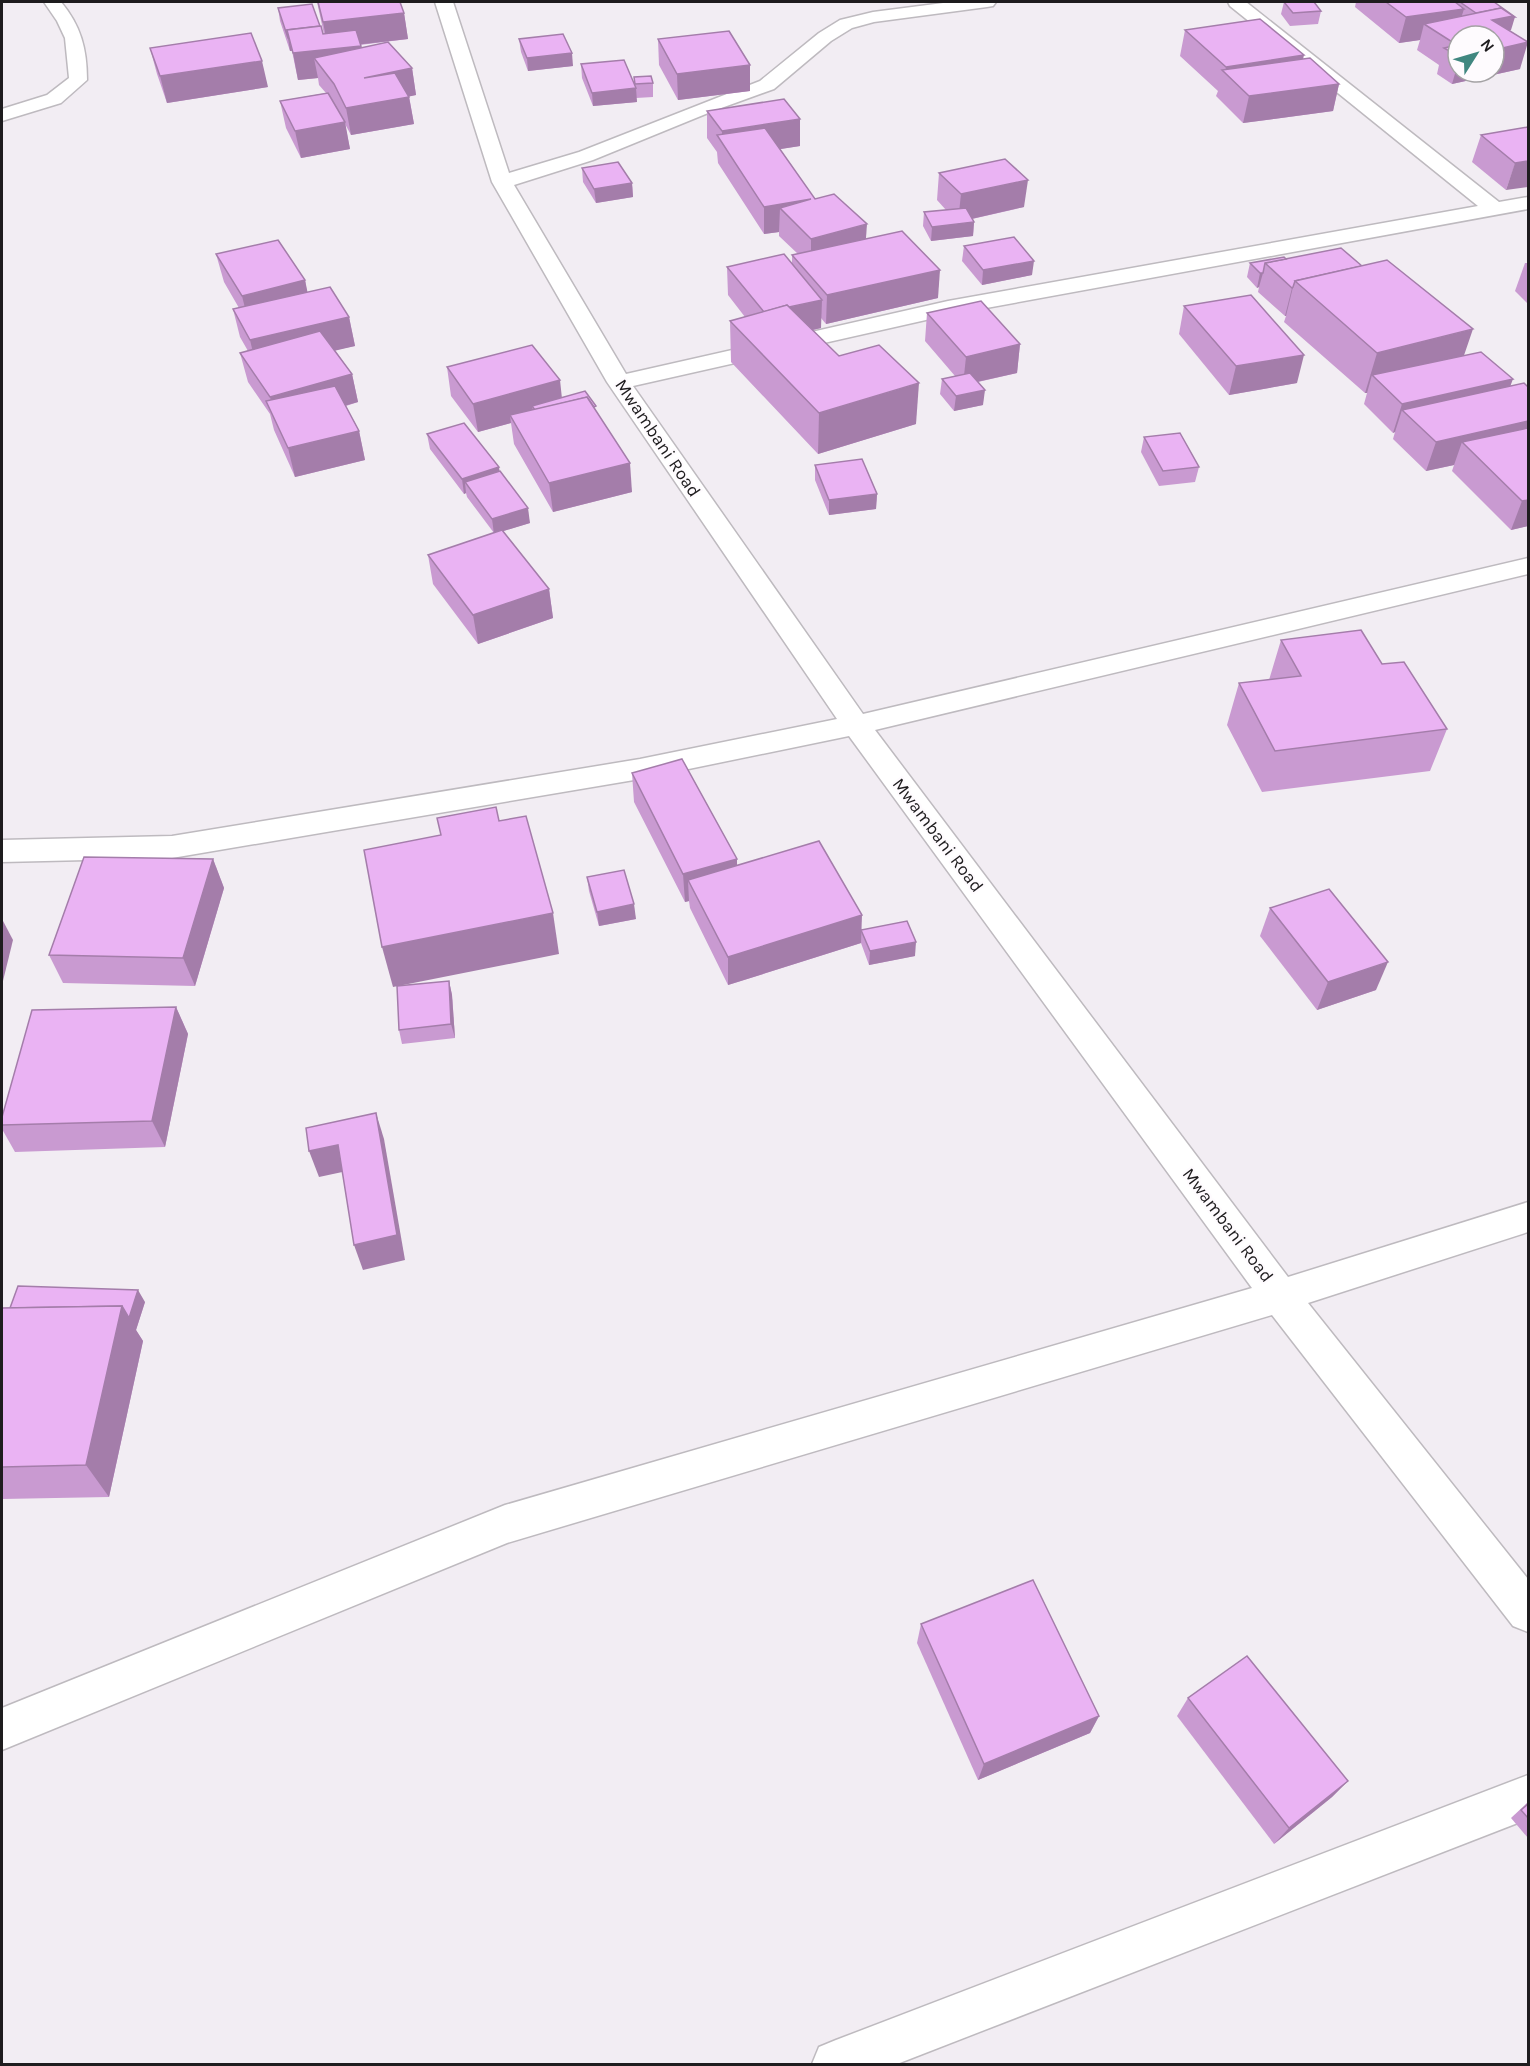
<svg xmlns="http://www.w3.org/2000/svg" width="1530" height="2066" font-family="Karla,sans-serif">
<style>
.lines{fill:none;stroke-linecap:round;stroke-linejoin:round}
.minor-casing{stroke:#bebabf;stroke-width:3}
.minor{fill:#fff;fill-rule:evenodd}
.wall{fill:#c99ad1;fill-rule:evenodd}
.shaded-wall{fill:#a47daa}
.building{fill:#eab3f3;stroke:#a47daa;stroke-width:1.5}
.labels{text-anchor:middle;stroke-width:4.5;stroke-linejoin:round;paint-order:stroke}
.street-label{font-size:18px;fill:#1e1c1e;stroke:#fefbfe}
</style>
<rect width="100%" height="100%" fill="#f2edf3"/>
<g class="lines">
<defs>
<g id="minor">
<path d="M44,2H61C81,26 87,49 87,80L61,103L2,121V109L47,95L69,78L65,38L57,21Z"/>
<polygon points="435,2 453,2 509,173 579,152 760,81 819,33 840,20 873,12 951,2 996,2 993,6 987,7 874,22 852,28 831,41 774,89 713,111 593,160 514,185 626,374 948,301 1478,206 1230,6 1228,2 1246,2 1499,202 1528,197 1528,209 948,315 633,386 863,714 1528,558 1528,574 875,730 1288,1277 1528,1202 1528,1232 1308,1303 1528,1579 1528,1632 1513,1626 1272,1315 507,1543 2,1750 2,1708 505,1505 1252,1288 849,736 640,779 172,858 2,862 2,840 172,836 640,759 837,719 607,382 492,182"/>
<polygon points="1528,1775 1528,1819 897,2064 812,2064 819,2047 836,2040"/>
</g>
</defs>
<!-- minor casing -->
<use href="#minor" class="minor-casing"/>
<!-- minor -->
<use href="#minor" class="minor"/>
</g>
<!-- wall -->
<g class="wall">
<polygon points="280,2 303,2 280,3"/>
<polygon points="317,2 400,2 404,13 408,39 360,45 361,48 412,68 416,95 409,96 414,124 351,135 345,124 350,149 301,158 286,128 280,101 326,93 319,85 318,78 298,80 292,51 290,51 280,21 278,8 324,34"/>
<polygon points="1284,2 1321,11 1318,24 1290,26 1281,14"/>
<path d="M1356,2H1494L1511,30L1509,31L1520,69L1452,84L1437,74L1439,65L1417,50L1420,40L1399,43L1355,7ZM1458,36L1494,72H1458Z"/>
<polygon points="1185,30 1303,59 1339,84 1333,111 1243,123 1216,96 1218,91 1180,56"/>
<polygon points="519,39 573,66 528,71 521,52"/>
<polygon points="658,39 750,65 750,91 678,100 659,65"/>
<polygon points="150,48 268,87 167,103 157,74"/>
<polygon points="581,64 635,85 634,77 653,83 653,97 636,98 637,102 593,106 582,78"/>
<polygon points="707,111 800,146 780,149 815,199 866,239 938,298 826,324 821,318 821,328 813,330 839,356 916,424 818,454 731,362 730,321 745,317 728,295 727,267 792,264 792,255 798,254 779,236 779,232 764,234 718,163 717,152 707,138"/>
<polygon points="1528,127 1506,190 1472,162 1481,135"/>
<polygon points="582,168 632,183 633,197 596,203 583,182"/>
<polygon points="939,173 1024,207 972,219 974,222 973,236 931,241 923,226 924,212 946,210 937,200"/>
<polygon points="964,246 1032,275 982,285 962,261"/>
<polygon points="216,254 305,280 307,292 349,317 355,346 335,350 352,374 358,402 346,406 359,431 365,460 295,477 274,430 270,414 248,382 240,353 248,351 240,337 233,309 239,308 224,282"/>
<polygon points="1286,259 1464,355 1511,386 1528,387 1528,526 1511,530 1452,471 1454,465 1426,471 1393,439 1395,432 1393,433 1364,404 1367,393 1365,393 1284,322 1286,316 1285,316 1258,292 1259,287 1257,288 1247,277 1250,263"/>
<polygon points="1525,263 1528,263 1528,304 1515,291"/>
<polygon points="1184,306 1297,383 1229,395 1179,334"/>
<polygon points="927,313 1020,344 1017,373 978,382 983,405 954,411 940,394 942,379 955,376 925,341"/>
<polygon points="447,367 562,398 596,412 632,492 553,512 514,444 511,423 478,432 451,396"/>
<polygon points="427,434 500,472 530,523 503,531 549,589 553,618 478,644 433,584 428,555 494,533 467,497 466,493 464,494 430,449"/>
<polygon points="1144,437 1199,467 1195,482 1159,486 1141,452"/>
<polygon points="815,465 877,494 876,509 829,515 815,480"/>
<polygon points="1281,640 1382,664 1447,729 1430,771 1262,792 1227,725 1239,683 1269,680"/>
<polygon points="632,773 737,859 737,866 915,956 869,965 861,943 728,985 690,908 689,901 685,902 634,802"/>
<polygon points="213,859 224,888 195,986 63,983 49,955"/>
<polygon points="587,877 636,919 599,926 589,891"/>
<polygon points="1270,908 1376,990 1317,1010 1260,936"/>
<polygon points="449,981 452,995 455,1038 402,1044 399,1030"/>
<polygon points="176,1007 188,1034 165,1147 15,1152 2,1129 2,1117"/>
<polygon points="145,1302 136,1330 143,1341 109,1497 2,1499 2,1308"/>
<polygon points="921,1624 1099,1716 1090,1733 978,1780 917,1643"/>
<polygon points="1188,1698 1348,1781 1332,1797 1274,1844 1177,1716"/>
<polygon points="1528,1802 1528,1838 1511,1818"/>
</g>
<!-- shaded-wall -->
<g class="shaded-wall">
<polygon points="1464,9 1456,34 1424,24 1420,40 1399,43 1406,17"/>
<polygon points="404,13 408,39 328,48 323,22"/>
<polygon points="1513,16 1515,17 1511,30 1508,31 1487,21"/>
<polygon points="288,38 289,38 292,51 290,51"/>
<polygon points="1528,42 1520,69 1452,84 1458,63 1458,72 1494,72 1494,50"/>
<polygon points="361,46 365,72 314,58 318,78 298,80 293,53"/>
<polygon points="572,53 573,66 528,71 527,58"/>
<polygon points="1304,55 1298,81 1225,73 1226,67"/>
<polygon points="262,61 268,87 167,103 160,76"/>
<polygon points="750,65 750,91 678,100 677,74"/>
<polygon points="412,68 416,95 398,99 409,97 414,124 351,135 346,108 364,78"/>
<polygon points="1339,84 1333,111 1243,123 1249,96"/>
<polygon points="636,88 637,102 593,106 592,93"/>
<polygon points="800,119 800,146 731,157 722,143 722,131"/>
<polygon points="345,122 350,149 301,158 295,131"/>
<polygon points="1528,161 1528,187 1506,190 1515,163"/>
<polygon points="1028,180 1024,207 958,222 961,194"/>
<polygon points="632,183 633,197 596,203 594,189"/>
<polygon points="811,199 780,208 779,232 764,234 764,207"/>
<polygon points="974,222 973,236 931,241 932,227"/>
<polygon points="867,224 865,252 811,266 811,239"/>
<polygon points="1034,261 1032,275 982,285 983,270"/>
<polygon points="940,270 938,298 826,324 827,295"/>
<polygon points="1260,273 1263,273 1259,287 1257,288"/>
<polygon points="305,280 311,309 249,324 242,296"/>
<polygon points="1293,287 1286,316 1285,316 1292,288"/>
<polygon points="822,300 821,328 764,341 764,313"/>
<polygon points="349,317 355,346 257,369 250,340"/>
<polygon points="1473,329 1459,370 1372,375 1367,393 1365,393 1377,353"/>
<polygon points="1020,344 1017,373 963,385 966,357"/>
<polygon points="1304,355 1297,383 1229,395 1236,366"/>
<polygon points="352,374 358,402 277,425 270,397"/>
<polygon points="1513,379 1502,408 1402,410 1395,432 1393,433 1402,404"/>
<polygon points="560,380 563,408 532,406 534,416 510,415 511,423 478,432 473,404"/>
<polygon points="919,383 916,424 818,454 819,413"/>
<polygon points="985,390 983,405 954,411 956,396"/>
<polygon points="1528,421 1528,447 1462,442 1454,465 1426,471 1436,442"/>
<polygon points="359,431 365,460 295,477 288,448"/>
<polygon points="630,463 632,492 553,512 549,483"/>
<polygon points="499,467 501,482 465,482 466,493 464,494 462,479"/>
<polygon points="877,494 876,509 829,515 829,500"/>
<polygon points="1528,500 1528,526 1511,530 1522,501"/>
<polygon points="528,508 530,523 494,534 492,519"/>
<polygon points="549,589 553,618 478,644 473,615"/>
<polygon points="213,859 224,888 195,986 183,958"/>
<polygon points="737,859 737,887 688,880 689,901 685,902 683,874"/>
<polygon points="634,904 636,919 599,926 597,912"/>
<polygon points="553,913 559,954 393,987 382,947"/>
<polygon points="862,915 861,943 728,985 728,957"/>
<polygon points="2,919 13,940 2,985"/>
<polygon points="916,942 915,956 869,965 870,951"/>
<polygon points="1388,962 1376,990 1317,1010 1328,982"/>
<polygon points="449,981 452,995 455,1038 451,1024"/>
<polygon points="176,1007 188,1034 165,1147 152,1121"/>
<polygon points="376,1113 384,1139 405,1260 363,1270 354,1245"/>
<polygon points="338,1145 347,1171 319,1177 309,1151"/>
<polygon points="138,1290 145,1302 136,1330 143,1341 109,1497 86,1465 122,1306"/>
<polygon points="1099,1716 1090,1733 978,1780 984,1764"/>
<polygon points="1348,1781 1332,1797 1274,1844 1289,1828"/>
</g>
<!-- building -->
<g class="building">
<polygon points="318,2 400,2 404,13 323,22"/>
<polygon points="1284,2 1314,2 1321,11 1293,13"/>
<polygon points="1386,2 1455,2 1464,9 1406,17"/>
<polygon points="1460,2 1494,2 1515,17 1513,17 1513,16 1501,8 1476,13"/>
<polygon points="312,4 320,26 287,30 289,38 288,38 278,8"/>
<polygon points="1501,8 1513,16 1492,20 1528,42 1494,50 1494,36 1458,36 1458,56 1444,48 1457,45 1424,24"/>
<polygon points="1260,19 1304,55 1226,67 1185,30"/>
<polygon points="321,26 323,34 356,30 361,46 293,53 287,30"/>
<polygon points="729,31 750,65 677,74 658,39"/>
<polygon points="251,33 262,61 160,76 150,48"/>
<polygon points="563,34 572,53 527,58 519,39"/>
<polygon points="388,42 412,68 364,78 395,73 409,97 346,108 334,84 314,58"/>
<polygon points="1310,58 1339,84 1249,96 1222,70"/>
<polygon points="624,60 636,88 592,93 581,64"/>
<polygon points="651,76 653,83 635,84 634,77"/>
<polygon points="328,93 345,122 295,131 280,101"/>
<polygon points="784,99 800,119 722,131 707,111"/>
<polygon points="1528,127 1528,161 1515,163 1481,135"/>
<polygon points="765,128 815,199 834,194 867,224 811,239 780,208 811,199 764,207 717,135"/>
<polygon points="1005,159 1028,180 961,194 939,173"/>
<polygon points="618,162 632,183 594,189 582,168"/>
<polygon points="966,208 974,222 932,227 924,212"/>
<polygon points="902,231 940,270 827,295 792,255"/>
<polygon points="1014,237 1034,261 983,270 964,246"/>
<polygon points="278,240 305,280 242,296 216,254"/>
<polygon points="1341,248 1362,266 1295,281 1293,287 1292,288 1265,263"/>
<polygon points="784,254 822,300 789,307 787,305 764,312 727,267"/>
<polygon points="1284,257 1286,259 1265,263 1263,273 1260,273 1250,263"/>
<polygon points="1387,260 1473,329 1377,353 1295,281"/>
<polygon points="330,287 349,317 250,340 233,309"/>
<polygon points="1251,295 1304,355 1236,366 1184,306"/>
<polygon points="981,301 1020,344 966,357 927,313"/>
<polygon points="787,305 839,356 879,345 919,383 819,413 730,321"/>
<polygon points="320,331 352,374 270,397 240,353"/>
<polygon points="532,345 560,380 473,404 447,367"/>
<polygon points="1481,352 1513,379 1402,404 1372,375"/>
<polygon points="970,373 985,390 956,396 942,379"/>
<polygon points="1524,383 1528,387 1528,421 1436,442 1402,410"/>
<polygon points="335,386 359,431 288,448 266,401"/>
<polygon points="585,391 596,406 594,407 587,397 535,410 532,406"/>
<polygon points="587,397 630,463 549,483 510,415"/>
<polygon points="464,423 499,467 462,479 427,434"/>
<polygon points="1528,428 1528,500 1522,501 1462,442"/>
<polygon points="1180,433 1199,467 1163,471 1144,437"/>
<polygon points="862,459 877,494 829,500 815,465"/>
<polygon points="500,471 528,508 492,519 465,482"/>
<polygon points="502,530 549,589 473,615 428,555"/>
<polygon points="1361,630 1382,664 1404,662 1447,729 1275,751 1239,683 1301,676 1281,640"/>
<polygon points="682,759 737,859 683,874 632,773"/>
<polygon points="496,807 499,821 526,816 553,913 382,947 364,850 441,835 437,818"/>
<polygon points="819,841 862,915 728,957 688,880"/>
<polygon points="84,857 213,859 183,958 49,955"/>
<polygon points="624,870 634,904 597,912 587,877"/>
<polygon points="1329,889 1388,962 1328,982 1270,908"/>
<polygon points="907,921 916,942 870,951 861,930"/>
<polygon points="449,981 451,1024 399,1030 397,986"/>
<polygon points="176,1007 152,1121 2,1125 2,1117 32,1010"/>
<polygon points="376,1113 397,1235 354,1245 338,1145 309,1151 306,1128"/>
<polygon points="18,1286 138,1290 129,1318 122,1306 10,1308"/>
<polygon points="122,1306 86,1465 2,1467 2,1308"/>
<polygon points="1033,1580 1099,1716 984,1764 921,1624"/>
<polygon points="1247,1656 1348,1781 1289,1828 1188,1698"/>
<polygon points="1528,1804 1528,1818 1521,1810"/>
</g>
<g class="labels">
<!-- street labels -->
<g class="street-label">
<text transform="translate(658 438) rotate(56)" y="6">Mwambani Road</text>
<text transform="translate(938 835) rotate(53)" y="6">Mwambani Road</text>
<text transform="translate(1228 1225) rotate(53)" y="6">Mwambani Road</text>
</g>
</g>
<!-- border -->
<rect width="1530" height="2066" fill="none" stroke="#1e1c1e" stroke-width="6"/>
<!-- north arrow -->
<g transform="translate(1476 54) rotate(53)"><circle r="28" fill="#fefbfe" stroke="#a4a2a4" stroke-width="1.5"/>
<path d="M0-4.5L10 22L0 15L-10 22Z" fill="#408780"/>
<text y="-9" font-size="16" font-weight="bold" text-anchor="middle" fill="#1e1c1e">N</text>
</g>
</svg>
